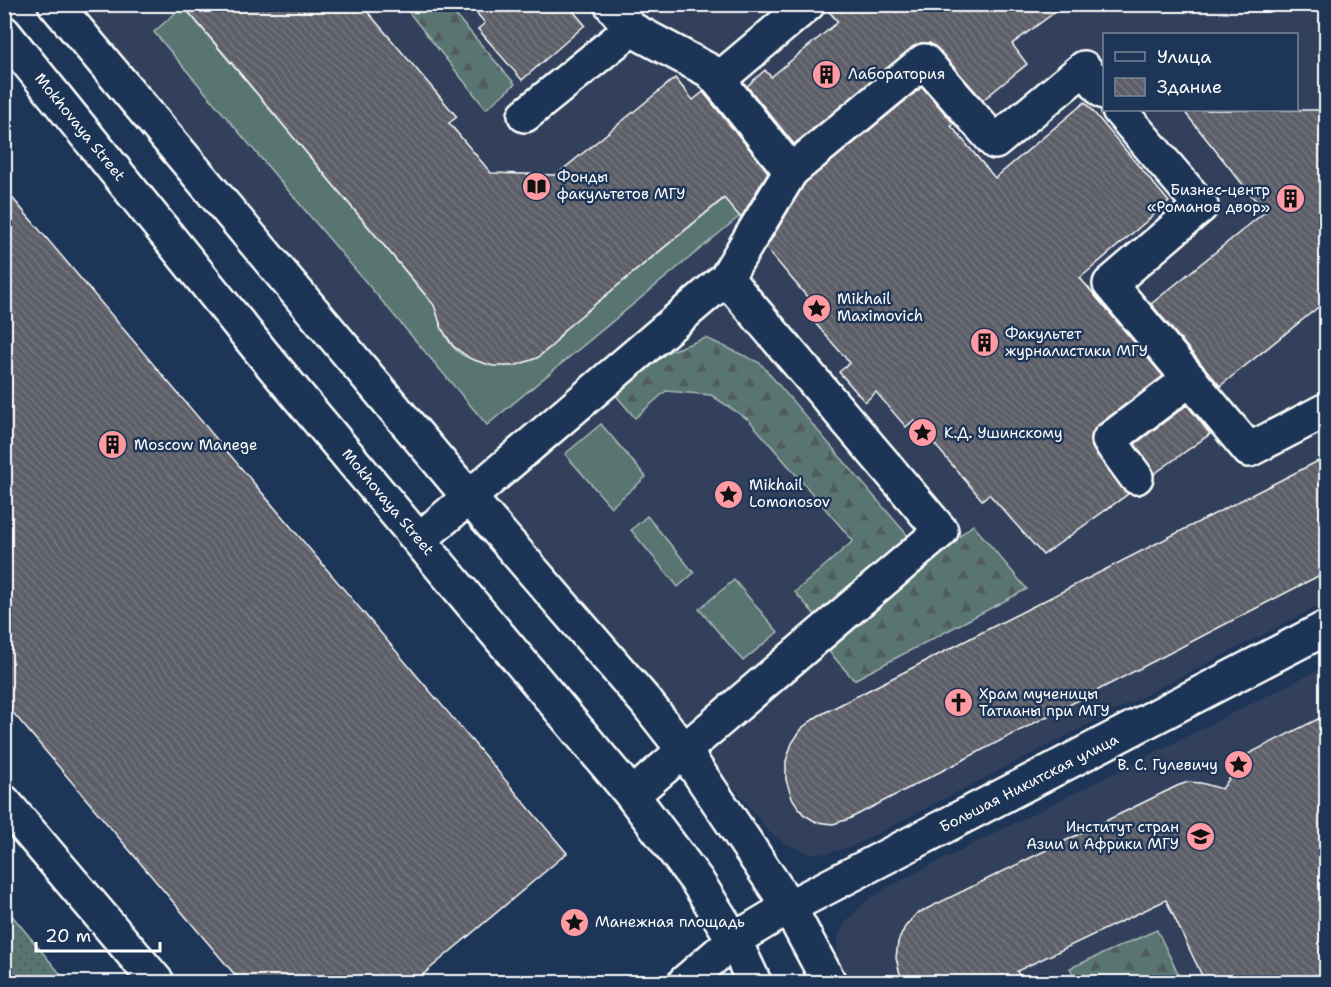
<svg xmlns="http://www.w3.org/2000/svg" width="1331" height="987" font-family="'Shantell Sans',sans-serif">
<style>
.built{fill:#30415c;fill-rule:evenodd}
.grass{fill:#587472;stroke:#acbab8;stroke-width:1.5}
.forest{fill:url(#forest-firs);stroke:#acbab8;stroke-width:1.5}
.park{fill:url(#park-dots);stroke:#acbab8;stroke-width:1.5}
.building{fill:url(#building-back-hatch);stroke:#fff;stroke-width:1.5}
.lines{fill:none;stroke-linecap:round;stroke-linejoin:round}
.minor-casing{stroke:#fff;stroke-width:38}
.major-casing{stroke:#fff;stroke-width:38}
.minor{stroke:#1d3557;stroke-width:33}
.major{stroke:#1d3557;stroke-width:33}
.labels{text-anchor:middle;stroke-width:5;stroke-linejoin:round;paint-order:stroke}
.poi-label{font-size:15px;fill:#fff;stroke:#1d3557;text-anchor:start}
.street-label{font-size:15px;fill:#fff;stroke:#1d3557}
</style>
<defs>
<pattern id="forest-firs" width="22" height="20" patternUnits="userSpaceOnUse" patternTransform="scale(1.5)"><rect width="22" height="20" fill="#587472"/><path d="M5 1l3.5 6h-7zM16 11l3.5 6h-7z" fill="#515c5b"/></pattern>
<pattern id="park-dots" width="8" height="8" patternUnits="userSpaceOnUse" patternTransform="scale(1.5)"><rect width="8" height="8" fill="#587472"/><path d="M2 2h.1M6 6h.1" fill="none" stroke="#515c5b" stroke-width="1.8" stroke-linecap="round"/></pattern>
<pattern id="building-back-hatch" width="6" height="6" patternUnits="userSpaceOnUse" patternTransform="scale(1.5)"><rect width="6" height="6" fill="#5d5e67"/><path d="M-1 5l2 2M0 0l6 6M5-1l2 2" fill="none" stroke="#75767e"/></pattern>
</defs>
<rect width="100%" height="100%" fill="#1d3557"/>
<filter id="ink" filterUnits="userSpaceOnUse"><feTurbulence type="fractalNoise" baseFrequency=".0167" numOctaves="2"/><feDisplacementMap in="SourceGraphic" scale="12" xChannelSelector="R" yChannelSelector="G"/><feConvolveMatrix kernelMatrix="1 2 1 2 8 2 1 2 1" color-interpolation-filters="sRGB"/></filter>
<g filter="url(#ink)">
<!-- built -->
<g class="built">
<path d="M80,5H1326V602L851,847L827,853H809L784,843L769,832L657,690ZM1104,34H1296V110H1104Z"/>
<polygon points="1326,666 1326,982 848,982 837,957 838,936 847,921 866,901 886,888"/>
</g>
<!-- grass -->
<g class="grass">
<path d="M183,6L425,295L433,290C435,314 445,352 472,359C482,361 495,358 505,358C540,358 545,357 566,328L725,198L740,216L487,425L154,32Z"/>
<polygon points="601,424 646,477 611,507 565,454"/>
<polygon points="647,516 694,573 678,587 631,530"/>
<polygon points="734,580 778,632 743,661 699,609"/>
</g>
<!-- forest -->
<g class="forest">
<polygon points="403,5 447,5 515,84 486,109"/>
<polygon points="706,338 760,363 908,536 815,615 795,592 853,541 749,420 711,395 666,391 635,418 614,393 659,355"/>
<polygon points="973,525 1027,589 854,680 825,647"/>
<polygon points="1157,930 1182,982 1077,982 1070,968"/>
</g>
<!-- park -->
<polygon class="park" points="5,907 67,982 5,982"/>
<!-- building -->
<g class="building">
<polygon points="182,4 361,4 457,117 449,123 491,173 556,175 675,78 693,100 703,92 768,172 741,218 724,198 565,329 554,344 537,358 514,366 493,366 471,359 453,346 442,329 434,305"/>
<polygon points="469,4 567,4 585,25 522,80 478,29 485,23"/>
<polygon points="826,4 1066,4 1012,44 1027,64 983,100 938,49 930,43 920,43 794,144 747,86 765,70 771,77 838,22 826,8"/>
<polygon points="922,87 954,124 951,126 995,178 1085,102 1169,202 1080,278 1163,376 1098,425 1092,433 1090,443 1094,451 1128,494 1043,555 989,494 982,500 914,420 906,427 876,392 865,402 839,372 850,363 816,324 824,317 766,248 805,183"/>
<polygon points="1183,110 1326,110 1326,301 1220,386 1151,304 1265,212"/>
<polygon points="4,188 567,853 414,982 241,982 4,702"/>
<polygon points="1187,405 1210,434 1154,474 1135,444"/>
<polygon points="1326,457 1326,572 849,819 833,824 816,822 803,814 792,798 786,780 786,761 792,743 803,727 818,716"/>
<polygon points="1326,715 1326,982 1205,982 1166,900 1017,971 1023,982 902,982 896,958 898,942 905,927 916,914 1177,786 1188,782 1201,783 1222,789 1246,755"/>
</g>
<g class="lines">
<defs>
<g id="minor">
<polyline points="55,4 468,496 646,702 683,749 789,907 829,982"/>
<polyline points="611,4 631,29"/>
<polyline points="1119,110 1201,206 1110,284 1249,450 1326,410"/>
<polyline points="525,115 631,29 710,71 718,80"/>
<polyline points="791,171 718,80 808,4"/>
<polyline points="1136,477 1109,440 1190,379"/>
<polyline points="420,539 726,278 791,171 924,61 995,142 1084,68 1104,92"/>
<polyline points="632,795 941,531 726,278"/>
<polyline points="4,802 157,982"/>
<polyline points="685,982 734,940 789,907 1326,628"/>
</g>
<polyline id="major" points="4,33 263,354 632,795 697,881 734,940 754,982"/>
</defs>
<!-- minor casing -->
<use href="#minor" class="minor-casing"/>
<!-- major casing -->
<use href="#major" class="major-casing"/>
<!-- minor -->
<use href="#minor" class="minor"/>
<!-- major -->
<use href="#major" class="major"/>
</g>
</g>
<!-- icons -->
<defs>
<symbol id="building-disc" viewBox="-11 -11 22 22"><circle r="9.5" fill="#ff9aa2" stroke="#1d3557"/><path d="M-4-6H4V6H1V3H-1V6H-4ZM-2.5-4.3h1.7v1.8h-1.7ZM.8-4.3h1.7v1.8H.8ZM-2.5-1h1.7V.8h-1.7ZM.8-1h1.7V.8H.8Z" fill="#111"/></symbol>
<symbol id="library-disc" viewBox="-11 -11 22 22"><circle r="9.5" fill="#ff9aa2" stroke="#1d3557"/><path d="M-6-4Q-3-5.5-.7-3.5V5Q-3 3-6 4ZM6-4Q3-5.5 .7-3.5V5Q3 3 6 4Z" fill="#111"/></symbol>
<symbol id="sight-disc" viewBox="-11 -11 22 22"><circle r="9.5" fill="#ff9aa2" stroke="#1d3557"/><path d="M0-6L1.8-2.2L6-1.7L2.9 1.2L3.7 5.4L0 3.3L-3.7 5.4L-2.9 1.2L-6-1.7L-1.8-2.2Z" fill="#111"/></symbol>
<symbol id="church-disc" viewBox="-11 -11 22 22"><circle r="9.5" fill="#ff9aa2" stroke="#1d3557"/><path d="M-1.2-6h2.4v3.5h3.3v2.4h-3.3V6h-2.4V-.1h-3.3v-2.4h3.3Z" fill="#111"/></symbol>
<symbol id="university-disc" viewBox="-11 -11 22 22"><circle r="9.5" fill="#ff9aa2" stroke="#1d3557"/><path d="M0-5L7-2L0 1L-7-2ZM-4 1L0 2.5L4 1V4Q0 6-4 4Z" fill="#111"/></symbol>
</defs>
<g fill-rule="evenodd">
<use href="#building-disc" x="810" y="58" width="33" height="33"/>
<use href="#library-disc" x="520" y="170" width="33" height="33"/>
<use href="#building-disc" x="1274" y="182" width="33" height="33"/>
<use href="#sight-disc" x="800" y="292" width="33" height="33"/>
<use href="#building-disc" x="968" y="326" width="33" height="33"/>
<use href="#sight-disc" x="906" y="416" width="33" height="33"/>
<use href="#building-disc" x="96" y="428" width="33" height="33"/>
<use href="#sight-disc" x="712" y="478" width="33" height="33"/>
<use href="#church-disc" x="942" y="686" width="33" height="33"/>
<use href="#sight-disc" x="1222" y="748" width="33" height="33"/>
<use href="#university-disc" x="1184" y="820" width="33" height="33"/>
<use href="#sight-disc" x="558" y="906" width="33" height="33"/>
</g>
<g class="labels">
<!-- poi labels -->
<g class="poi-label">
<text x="848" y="79">Лаборатория</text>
<text x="557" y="182">Фонды<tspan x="557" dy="17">факультетов МГУ</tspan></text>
<text x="1270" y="195" text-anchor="end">Бизнес-центр<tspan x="1270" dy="17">«Романов двор»</tspan></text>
<text x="837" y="304">Mikhail<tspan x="837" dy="17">Maximovich</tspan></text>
<text x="1005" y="339">Факультет<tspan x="1005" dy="17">журналистики МГУ</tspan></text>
<text x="944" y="438">К.Д. Ушинскому</text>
<text x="134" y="450">Moscow Manege</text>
<text x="749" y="490">Mikhail<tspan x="749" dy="17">Lomonosov</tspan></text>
<text x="979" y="699">Храм мученицы<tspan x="979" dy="17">Татианы при МГУ</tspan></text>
<text x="1218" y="770" text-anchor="end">В. С. Гулевичу</text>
<text x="1179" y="832" text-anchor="end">Институт стран<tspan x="1179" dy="17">Азии и Африки МГУ</tspan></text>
<text x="595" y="927">Манежная площадь</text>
</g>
<!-- street labels -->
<g class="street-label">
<text transform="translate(80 127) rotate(51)" y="5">Mokhovaya Street</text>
<text transform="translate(388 502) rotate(50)" y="5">Mokhovaya Street</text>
<text transform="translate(1029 783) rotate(-27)" y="5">Большая Никитская улица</text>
</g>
</g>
<!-- margin -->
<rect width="1331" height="987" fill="none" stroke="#1d3557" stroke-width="24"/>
<rect x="12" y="12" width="1307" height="963" fill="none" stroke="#fff" stroke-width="2" filter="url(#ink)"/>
<!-- legend -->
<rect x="1103" y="33" width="195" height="78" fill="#1d3557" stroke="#77869a" stroke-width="1.5"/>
<rect x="1115" y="52" width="30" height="9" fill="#1d3557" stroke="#77869a" stroke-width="1.5"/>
<text x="1157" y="63" font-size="18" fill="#ffffff">Улица</text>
<rect x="1115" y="78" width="30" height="18" fill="url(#building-back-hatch)" stroke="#77869a" stroke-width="1.5"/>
<text x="1157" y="93" font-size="18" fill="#ffffff">Здание</text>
<!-- scale -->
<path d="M36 942v9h124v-9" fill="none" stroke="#ffffff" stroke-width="3"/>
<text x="45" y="942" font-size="18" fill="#ffffff" stroke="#1d3557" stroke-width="4.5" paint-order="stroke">20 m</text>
</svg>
